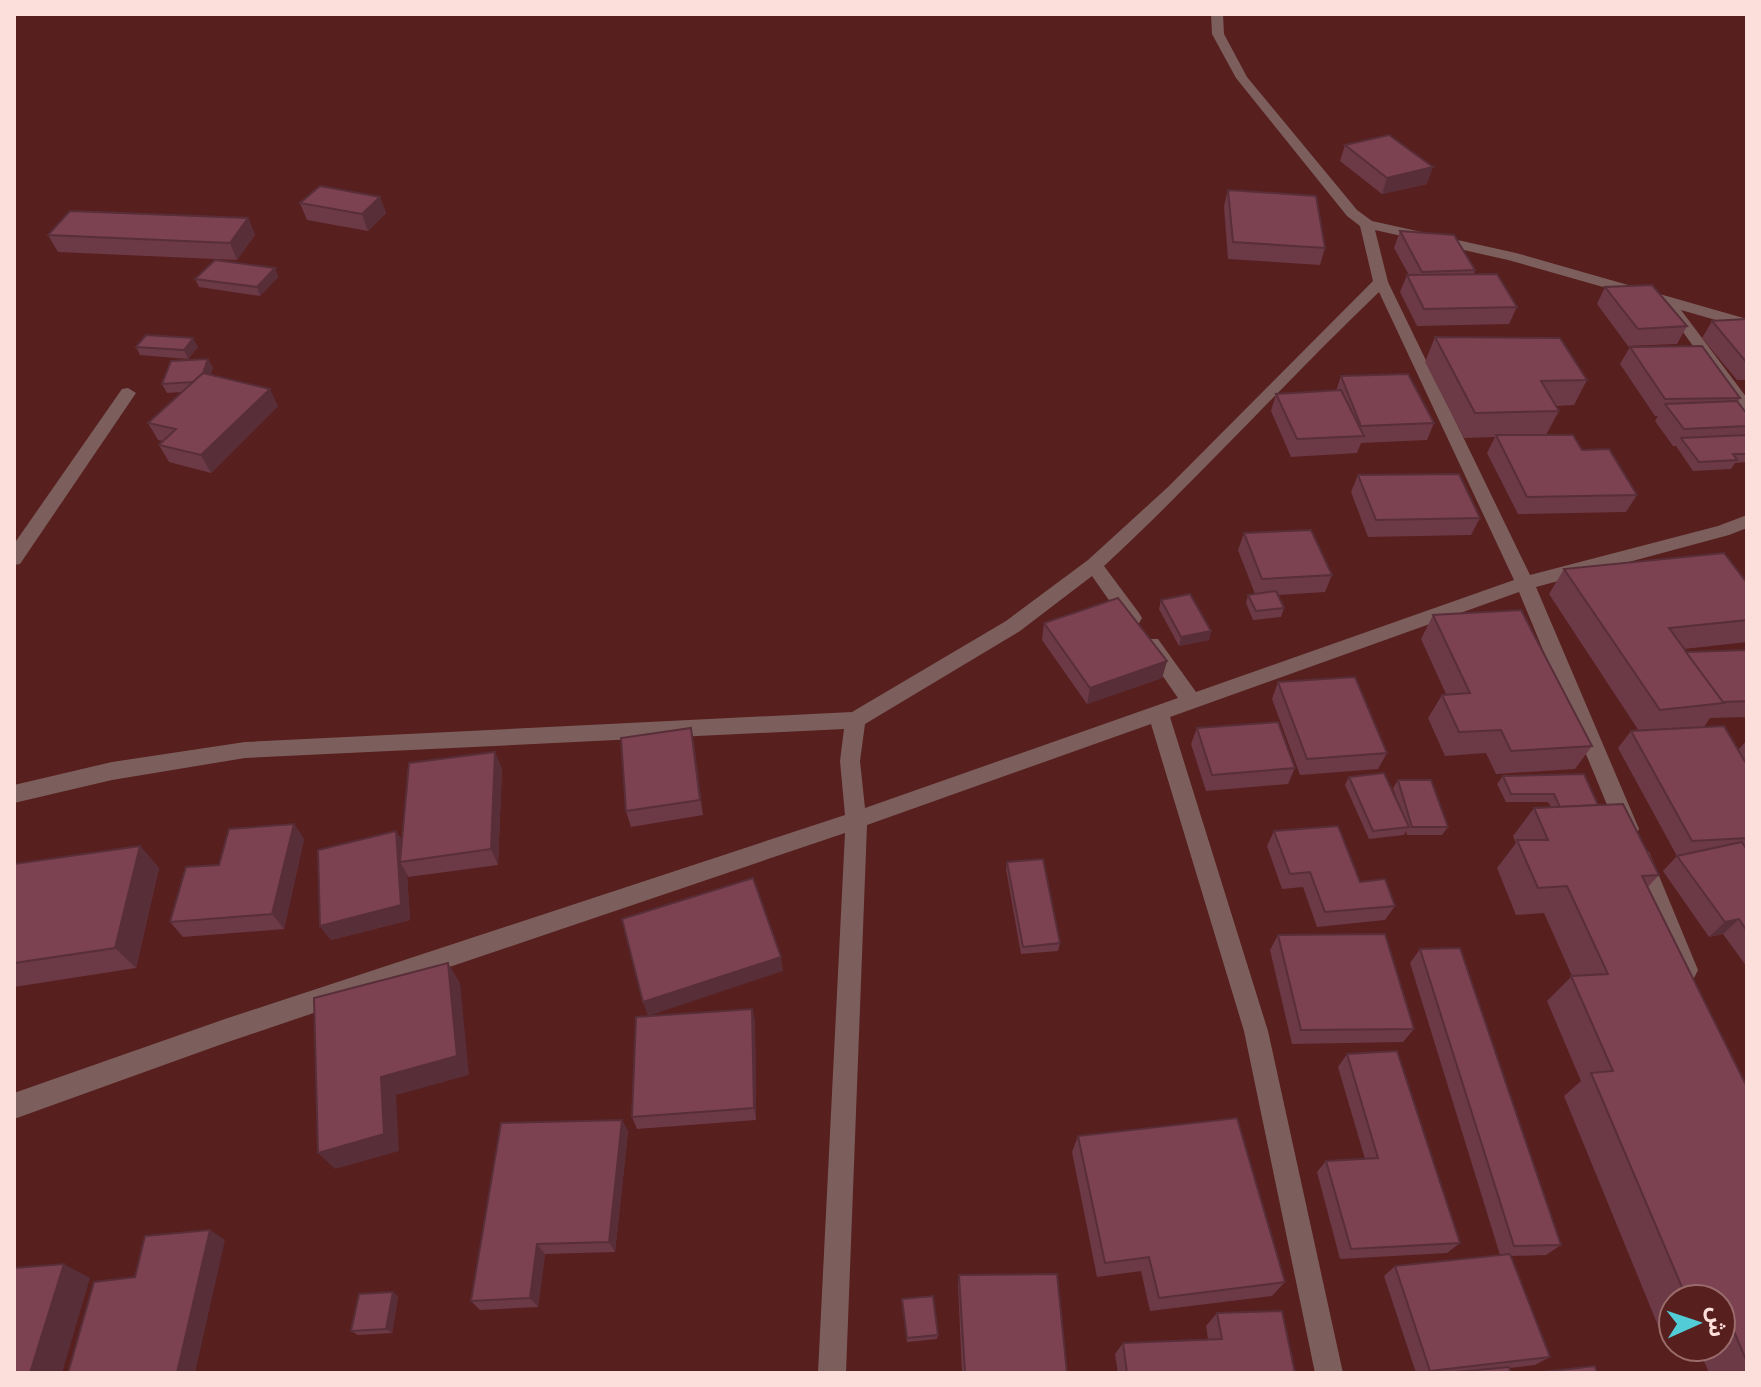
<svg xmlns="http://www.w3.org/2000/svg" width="1761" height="1387" font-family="Spectral,'Noto Sans Arabic',serif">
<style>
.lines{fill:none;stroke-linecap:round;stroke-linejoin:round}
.minor{fill:#7c5f5d;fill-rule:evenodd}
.wall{fill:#6c3947}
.shaded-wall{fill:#582e39}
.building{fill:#7d4252;stroke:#582e39;stroke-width:2}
</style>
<rect width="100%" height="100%" fill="#571f1e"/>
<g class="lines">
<!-- minor -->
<g class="minor">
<path d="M1211,14H1223L1224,34L1247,77L1357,210L1372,221L1516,253L1747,319V329L1681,310L1747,398V414L1741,413L1663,304L1508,260L1375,230L1388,282L1530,575L1718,526L1747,515V528L1729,535L1536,587L1639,829L1636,836L1628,838L1620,836L1617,829L1519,592L1170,717L1268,1031L1343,1373H1315L1244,1031L1151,724L867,825L846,1373H818L845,833L225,1043L14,1119V1093L225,1019L845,815L840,761L844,729L245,758L112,780L14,803V785L112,762L245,742L852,712L1006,621L1088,560L1168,487L1373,281L1360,226L1347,216L1236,78L1212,34ZM1379,292L1514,580L1196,692L1158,639H1144L1141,644L1144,649L1178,698L865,808L860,761L865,724L1020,631L1092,576L1125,623H1139L1142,618L1139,613L1104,566C1199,478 1285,382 1379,292Z"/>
<polygon points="128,388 136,393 20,564 14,565 14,544 122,389"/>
<polygon points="1641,849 1649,852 1652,859 1698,970 1694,978 1686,981 1678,978 1630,859 1633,852"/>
</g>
</g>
<!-- wall -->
<g class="wall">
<polygon points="1345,145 1427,184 1382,194 1340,161"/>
<polygon points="1228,190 1325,248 1320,265 1228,259 1224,206"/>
<polygon points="380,197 386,213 368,231 307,220 300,203"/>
<polygon points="248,218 255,235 237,260 58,252 48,235"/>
<polygon points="1400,231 1475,270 1474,274 1517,307 1509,324 1417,326 1400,292 1407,275 1409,275 1394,248"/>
<polygon points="275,268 278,277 260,296 199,287 195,279"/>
<polygon points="1605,287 1687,326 1677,344 1628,346 1597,304"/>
<polygon points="1747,319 1747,380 1737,380 1702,338 1712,321"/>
<polygon points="1435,337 1587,380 1574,405 1556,406 1559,411 1546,435 1582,450 1637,495 1626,512 1518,514 1487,453 1495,437 1464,438 1425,362"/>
<polygon points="136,347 198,347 188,359 140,355"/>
<polygon points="1630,347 1740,398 1738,402 1747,414 1747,462 1735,463 1731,469 1693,471 1676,446 1673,446 1655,421 1658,416 1655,416 1620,364"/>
<polygon points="208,359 213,368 210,375 278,406 211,473 169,462 159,445 163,441 158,440 148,423 183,392 167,393 162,384"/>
<polygon points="1341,376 1434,423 1427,440 1361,443 1357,453 1291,457 1271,411 1276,394 1336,391"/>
<polygon points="1358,475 1480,518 1471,535 1368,537 1351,492"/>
<polygon points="1244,533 1332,575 1325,592 1278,595 1284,608 1281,617 1253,620 1246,603 1248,595 1255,594 1238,550"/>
<polygon points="1564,569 1747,583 1747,642 1684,649 1686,652 1747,650 1747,717 1710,718 1704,727 1738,750 1747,740 1747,967 1723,934 1709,937 1663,871 1677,856 1618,748 1631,731 1639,731 1549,594"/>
<polygon points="1161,600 1211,631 1209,640 1179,646 1159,609"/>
<polygon points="1433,615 1592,746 1575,769 1496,774 1486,753 1445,756 1428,718 1442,695 1446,694 1421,639"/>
<polygon points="1044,623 1167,661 1162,678 1087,704 1042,640"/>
<polygon points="1278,682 1387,753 1378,769 1300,775 1272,699"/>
<polygon points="1197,728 1295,768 1288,784 1206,791 1191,744"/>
<polygon points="694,744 703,815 631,827 626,811"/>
<polygon points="502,768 498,865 408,877 407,874 410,920 331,940 320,926 396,831 402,841"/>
<polygon points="1503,776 1598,805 1659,875 1647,888 1747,1087 1747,1373 1709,1373 1698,1347 1721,1347 1721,1299 1673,1299 1673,1327 1659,1328 1564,1096 1581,1081 1547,1001 1572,976 1544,913 1516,915 1497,868 1516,843 1513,836 1534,808 1551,807 1548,802 1506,802 1497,784"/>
<polygon points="1349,777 1398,803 1393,788 1398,780 1448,827 1442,835 1407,835 1406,831 1404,835 1369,839 1345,785"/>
<polygon points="294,824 304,839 284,929 183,937 170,922 219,865"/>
<polygon points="1274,831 1360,882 1395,906 1385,920 1317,927 1303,887 1282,889 1267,846"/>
<polygon points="140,846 159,868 136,968 14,987 14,864"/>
<polygon points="1007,862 1060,943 1058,951 1021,954 1006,869"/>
<polygon points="1278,935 1414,1029 1403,1042 1292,1044 1270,950"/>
<polygon points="1420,949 1561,1245 1546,1255 1511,1256 1550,1357 1535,1365 1510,1368 1511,1373 1416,1373 1384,1276 1395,1266 1500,1255 1410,963"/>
<polygon points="752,1009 755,1022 756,1120 637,1129 632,1117"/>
<polygon points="1347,1054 1460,1243 1447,1253 1340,1259 1317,1172 1326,1161 1365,1159 1338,1067"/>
<polygon points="622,1120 628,1132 615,1252 545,1254 538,1307 480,1310 471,1301"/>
<polygon points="1078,1136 1285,1282 1272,1296 1150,1311 1141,1271 1097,1277 1072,1152"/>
<polygon points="959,1275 1067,1373 962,1373 958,1285"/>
<polygon points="393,1292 398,1297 392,1333 358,1335 351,1331"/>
<polygon points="902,1299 938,1335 937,1339 907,1342"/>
<polygon points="1217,1313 1295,1373 1118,1373 1115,1354 1123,1343 1208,1339 1206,1326"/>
</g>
<!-- shaded-wall -->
<g class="shaded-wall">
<polygon points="1433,167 1427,184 1382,194 1387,178"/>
<polygon points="380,197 386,213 368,231 362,214"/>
<polygon points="248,218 255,235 237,260 230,243"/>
<polygon points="275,268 278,277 260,296 257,287"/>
<polygon points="193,338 198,347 188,359 184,350"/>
<polygon points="208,359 213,368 204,390 199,381"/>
<polygon points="270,389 278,406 211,473 201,455"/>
<polygon points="1211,631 1209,640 1179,646 1181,637"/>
<polygon points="1167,661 1162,678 1087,704 1090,688"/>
<polygon points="691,728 694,744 703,815 700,800"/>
<polygon points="495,752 502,768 498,865 491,849"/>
<polygon points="294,824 304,839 284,929 272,914"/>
<polygon points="396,831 405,846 400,862 407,874 410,920 331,940 320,926"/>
<polygon points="140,846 159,868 136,968 115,948"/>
<polygon points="1739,919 1723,934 1709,937 1725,922"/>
<polygon points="781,957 783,971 648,1016 643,1002"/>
<polygon points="448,963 460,983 469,1075 396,1095 399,1151 335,1169 318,1153 381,1077"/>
<polygon points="752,1009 755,1022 756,1120 754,1108"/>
<polygon points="622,1120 628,1132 615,1252 609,1242"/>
<polygon points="210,1230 225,1240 195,1373 177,1373"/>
<polygon points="537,1244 545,1254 538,1307 530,1298"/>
<polygon points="64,1264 90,1278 62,1373 30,1373"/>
<polygon points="393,1292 398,1297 392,1333 386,1329"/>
</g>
<!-- building -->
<g class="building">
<polygon points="1389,135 1433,167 1387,178 1345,145"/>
<polygon points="320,186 380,197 362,214 300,203"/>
<polygon points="1228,190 1316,196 1325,248 1233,242"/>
<polygon points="70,211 248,218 230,243 48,235"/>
<polygon points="1400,231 1454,235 1475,270 1422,272"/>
<polygon points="215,260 275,268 257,287 195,279"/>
<polygon points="1497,274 1517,307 1424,309 1407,275"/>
<polygon points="1652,285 1687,326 1638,329 1605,287"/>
<polygon points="1747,319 1747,363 1712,321"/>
<polygon points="146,335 193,338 184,350 136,347"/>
<polygon points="1435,337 1560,338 1587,380 1541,381 1559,411 1475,413"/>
<polygon points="1702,346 1740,398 1665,399 1630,347"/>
<polygon points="208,359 203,373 193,382 162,384 171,361"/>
<polygon points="203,373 270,389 201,455 159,445 176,429 148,423"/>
<polygon points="1408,374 1434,423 1361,426 1341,376"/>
<polygon points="1341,390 1364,436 1297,439 1276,394"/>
<polygon points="1737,401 1747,414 1747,426 1684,429 1665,404"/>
<polygon points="1496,435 1573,435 1582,450 1609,449 1637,495 1527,497"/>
<polygon points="1747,435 1747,454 1733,454 1737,460 1699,462 1681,438"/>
<polygon points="1459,474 1480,518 1376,520 1358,475"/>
<polygon points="1311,530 1332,575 1262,579 1244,533"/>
<polygon points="1724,553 1747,583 1747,620 1669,628 1724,703 1660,710 1564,569"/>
<polygon points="1276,591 1284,608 1256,611 1248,595"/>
<polygon points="1190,594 1211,631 1181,637 1161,600"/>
<polygon points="1118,598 1167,661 1090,688 1044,623"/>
<polygon points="1521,610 1592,746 1511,751 1501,730 1459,732 1442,695 1470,693 1433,615"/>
<polygon points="1747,650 1747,701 1723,702 1686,652"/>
<polygon points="1355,677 1387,753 1307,759 1278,682"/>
<polygon points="1278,722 1295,768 1212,775 1197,728"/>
<polygon points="1724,726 1747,765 1747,838 1692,841 1631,731"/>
<polygon points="691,728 700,800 626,811 621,738"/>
<polygon points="495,752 491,849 400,862 409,763"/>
<polygon points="1384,773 1409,827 1373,831 1349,777"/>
<polygon points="1584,774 1598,805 1560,807 1554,794 1511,794 1503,776"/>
<polygon points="1398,780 1431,780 1448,827 1412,827"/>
<polygon points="1623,804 1659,875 1642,876 1747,1087 1747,1362 1725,1310 1721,1310 1721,1299 1687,1299 1591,1073 1613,1071 1571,976 1608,974 1567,886 1538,888 1517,840 1548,840 1534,808"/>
<polygon points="294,824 272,914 170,922 186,867 219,865 229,829"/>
<polygon points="1338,826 1360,882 1385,879 1395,906 1325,912 1310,872 1290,874 1274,831"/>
<polygon points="396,831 401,905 320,926 318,850"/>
<polygon points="1742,842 1747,850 1747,931 1739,919 1725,922 1677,856"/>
<polygon points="140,846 115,948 14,963 14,864"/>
<polygon points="1043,859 1060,943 1023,947 1007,862"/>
<polygon points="753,878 781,957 643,1002 622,919"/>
<polygon points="1385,934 1414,1029 1301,1030 1278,935"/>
<polygon points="1460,948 1561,1245 1514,1246 1420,949"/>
<polygon points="448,963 457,1056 381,1077 384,1134 318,1153 314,998"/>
<polygon points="752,1009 754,1108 632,1117 636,1017"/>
<polygon points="1397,1051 1460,1243 1351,1249 1326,1161 1378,1158 1347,1054"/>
<polygon points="1237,1118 1285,1282 1159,1298 1149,1257 1105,1263 1078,1136"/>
<polygon points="622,1120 609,1242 537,1244 530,1298 471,1301 501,1123"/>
<polygon points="210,1230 177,1373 68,1373 94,1282 135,1277 145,1236"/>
<polygon points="1510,1254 1550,1357 1430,1371 1395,1266"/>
<polygon points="64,1264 30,1373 14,1373 14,1268"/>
<polygon points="1057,1274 1067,1373 965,1373 959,1275"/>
<polygon points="393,1292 386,1329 351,1331 359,1294"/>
<polygon points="933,1296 938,1335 907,1338 902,1299"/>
<polygon points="1282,1311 1295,1373 1127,1373 1123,1343 1222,1339 1217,1313"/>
<polygon points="1595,1366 1597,1373 1543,1373 1543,1372"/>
<polygon points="1509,1367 1511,1373 1446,1373"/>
</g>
<!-- border -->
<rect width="1761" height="1387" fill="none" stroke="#fcdedb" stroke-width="32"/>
<!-- north arrow -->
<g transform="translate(1697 1323) rotate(87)"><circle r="38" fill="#571f1e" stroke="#996b6a" stroke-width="2"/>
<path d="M0-6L14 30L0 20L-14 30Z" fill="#52ccd6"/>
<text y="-12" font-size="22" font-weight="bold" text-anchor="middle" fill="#fcdedb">ش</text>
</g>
</svg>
